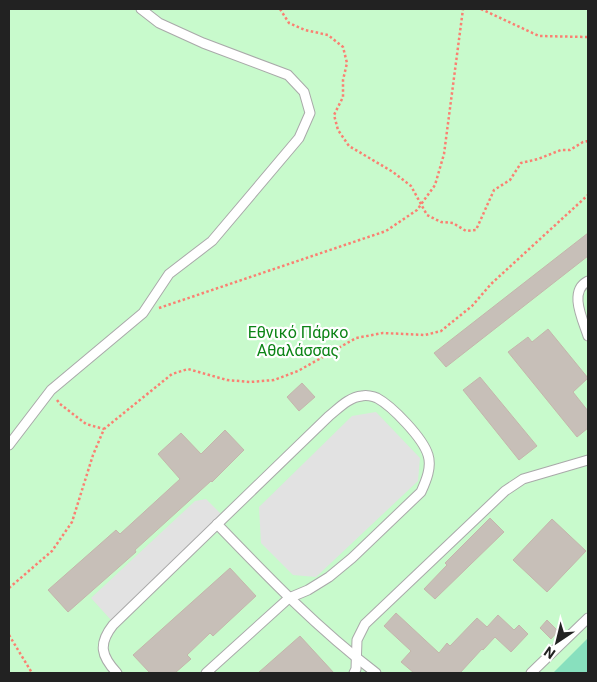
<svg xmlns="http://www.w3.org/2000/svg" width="597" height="682" font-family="Roboto,sans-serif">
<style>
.park{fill:#c8facc}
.pitch{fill:#88e0be}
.parking{fill:#e2e2e2}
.building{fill:#c7bfb8;stroke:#c4b6ab}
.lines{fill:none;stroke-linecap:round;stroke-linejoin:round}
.lane-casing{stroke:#a9a9a9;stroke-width:11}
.path{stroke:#fa8072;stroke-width:2.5;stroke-dasharray:2.5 2.5;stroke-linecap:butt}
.lane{stroke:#fff;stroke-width:9}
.labels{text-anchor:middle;stroke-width:4.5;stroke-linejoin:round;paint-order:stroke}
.park-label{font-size:16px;fill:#0c8416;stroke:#fff}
</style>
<rect width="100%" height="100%" fill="#f2efe9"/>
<!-- park -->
<rect class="park" x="9" y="9" width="579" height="664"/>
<!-- pitch -->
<polygon class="pitch" points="588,638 588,673 553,673"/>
<!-- parking -->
<g class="parking">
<polygon points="376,412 420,458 418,481 316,577 293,575 261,543 259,507 352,416"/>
<polygon points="206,499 222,515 111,620 91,598 195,501"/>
</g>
<!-- building -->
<g class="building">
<polygon points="588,233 588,256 446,367 434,353"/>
<polygon points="548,329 588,378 573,392 588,411 588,428 577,437 508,352 528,337 532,342"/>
<polygon points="480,377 537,446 519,460 463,390"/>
<polygon points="302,383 315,397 299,411 287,397"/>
<polygon points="225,430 244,450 212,482 211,481 135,550 136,552 68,612 48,590 116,530 120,534 180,479 158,454 181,433 201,454"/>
<polygon points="490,518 504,532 435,599 424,589 447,565 445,563"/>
<polygon points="552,519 586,551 547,592 513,560"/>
<polygon points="230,568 256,596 213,636 210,633 187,655 191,659 175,673 150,673 133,655"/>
<polygon points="396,613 439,653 447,643 450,646 477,618 487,627 498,615 514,630 519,625 528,634 511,652 495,637 483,650 482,649 460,673 414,673 401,662 411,651 384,626"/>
<polygon points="547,620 558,631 551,639 540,628"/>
<polygon points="300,636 334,673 258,673"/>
</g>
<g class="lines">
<defs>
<g id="lane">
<path d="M588,281C568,291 583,320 588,336"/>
<polyline points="9,445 51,390 143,313 169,274 212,241 299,138 310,113 304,92 288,75 203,43 159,23 141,9"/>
<path d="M217,524C268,577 318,629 376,673"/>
<path d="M117,673C101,656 98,644 113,625L329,416C339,408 349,397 362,396C366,395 373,396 377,398C392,406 423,438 428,455C432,467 426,481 421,492L352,558L329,577L308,590L289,598L206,673"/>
<polyline points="354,673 356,669 357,640 365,624 505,491 523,479 588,460"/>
<polyline points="531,673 588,618"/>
</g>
</defs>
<!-- lane casing -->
<use href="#lane" class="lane-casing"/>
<!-- path -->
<g class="path">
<polyline points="280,9 289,23 305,30 328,35 343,47 347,63 343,80 343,97 334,115 338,130 349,146 393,172 411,186 427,215 441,222 453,223 466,231 476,230 494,190 510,180 521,163 538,159 561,150 570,150 583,142 588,141"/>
<polyline points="481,9 539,36 588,37"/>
<polyline points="159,308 386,231 417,210 435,185 444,154 463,9"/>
<polyline points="57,400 60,404 86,424 104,429"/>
<polyline points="9,588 52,551 72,522 93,455 104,429 172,374 188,369 227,380 250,382 274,380 298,371 356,338 383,333 425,335 441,331 472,306 491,284 588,195"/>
<polyline points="9,635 32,673"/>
</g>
<!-- lane -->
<use href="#lane" class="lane"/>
</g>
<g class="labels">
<!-- park labels -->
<g class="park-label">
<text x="298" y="338">Εθνικό Πάρκο<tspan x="298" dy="18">Αθαλάσσας</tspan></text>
</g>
</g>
<!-- border -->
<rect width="597" height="682" fill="none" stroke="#222222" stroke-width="20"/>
<!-- north arrow -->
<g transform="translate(557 642) rotate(215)" stroke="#ffffff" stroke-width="4" paint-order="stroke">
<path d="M0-4L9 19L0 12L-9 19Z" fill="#222222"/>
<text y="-8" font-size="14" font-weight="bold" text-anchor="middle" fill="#222222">N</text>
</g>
</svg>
